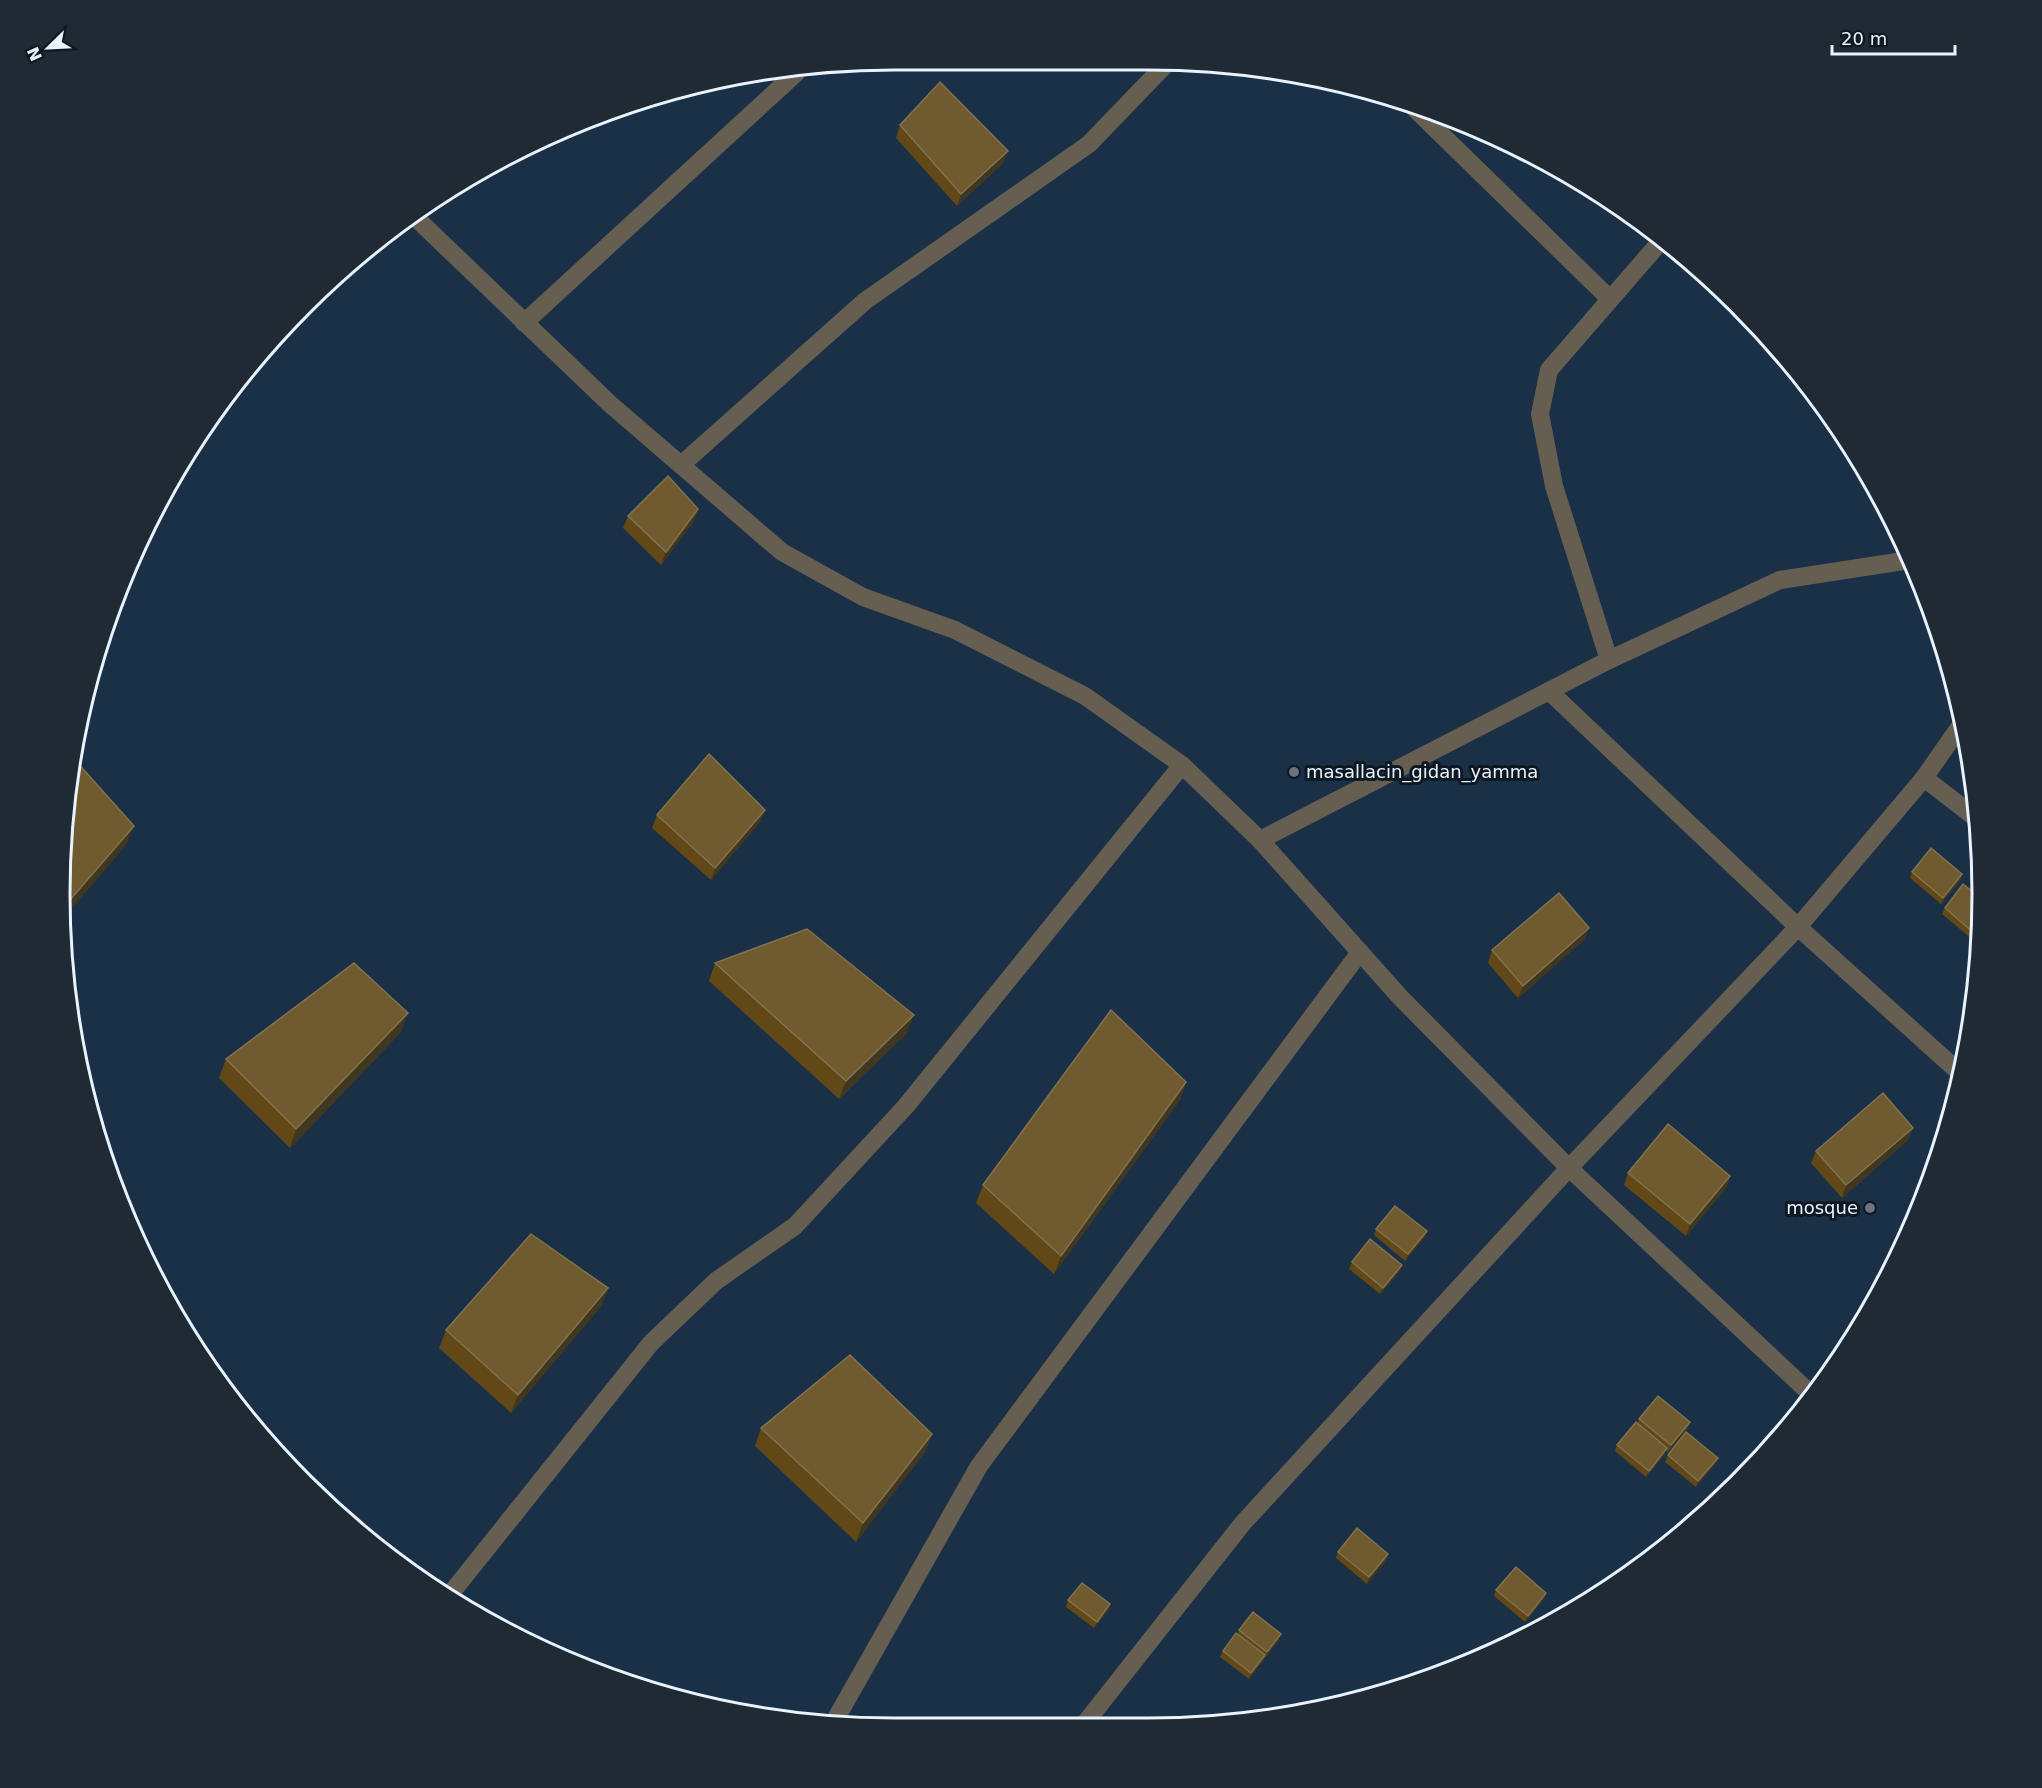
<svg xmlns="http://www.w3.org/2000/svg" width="2042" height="1788" font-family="'DejaVu Sans',sans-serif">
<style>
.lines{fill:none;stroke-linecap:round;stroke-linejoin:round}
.street{stroke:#675e52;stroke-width:18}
.wall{fill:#614816}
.shaded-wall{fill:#3f371f}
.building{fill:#705a2f;stroke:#82724f;stroke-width:1.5}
.worship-dot{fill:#6b7280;stroke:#0e1822;stroke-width:2}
.labels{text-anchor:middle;stroke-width:6;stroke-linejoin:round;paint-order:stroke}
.poi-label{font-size:18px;fill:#e8f3ff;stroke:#0e1822;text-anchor:start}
.rim{fill:none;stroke:#e8f3ff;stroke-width:3}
</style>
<rect width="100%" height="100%" fill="#1a3047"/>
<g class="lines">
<!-- street -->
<g class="street">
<polyline points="1408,102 1610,299"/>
<polyline points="417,219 610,404 782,552 863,597 955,630 1085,696 1182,765 1260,840 1400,997 1569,1168 1813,1396"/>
<polyline points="524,323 796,73"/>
<polyline points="681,465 865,301 1089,144 1168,62"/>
<polyline points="1609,660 1554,486 1540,414 1549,370 1661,241"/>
<polyline points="1549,691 1798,927 1960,1073"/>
<polyline points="1924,778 1976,818"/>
<polyline points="1260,840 1609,660 1780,580 1910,560"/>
<polyline points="448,1597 651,1343 716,1281 795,1226 906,1106 1182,765"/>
<polyline points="834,1722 979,1466 1360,952"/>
<polyline points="1082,1727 1243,1523 1569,1168 1798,927 1924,778 1961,725"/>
</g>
</g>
<!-- wall -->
<g class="wall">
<polygon points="900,125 1003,163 957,206 896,138"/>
<polygon points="628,516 694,521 661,565 623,528"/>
<polygon points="765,810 760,822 711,880 652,828 657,815"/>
<polygon points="1912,872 1962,874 1960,881 1941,904 1910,878"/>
<polygon points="1945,908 1980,932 1973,940 1942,914"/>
<polygon points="1589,928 1584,940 1518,998 1488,963 1492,950"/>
<polygon points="715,963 907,1033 839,1099 709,981"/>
<polygon points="401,1032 290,1148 219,1078 226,1059"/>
<polygon points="1186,1082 1180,1100 1054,1274 976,1203 983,1185"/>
<polygon points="1913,1128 1908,1140 1842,1198 1811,1163 1816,1151"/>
<polygon points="1628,1173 1730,1176 1726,1188 1686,1236 1624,1185"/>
<polygon points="1376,1229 1427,1231 1425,1237 1405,1261 1374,1235"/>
<polygon points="1352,1262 1400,1271 1380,1294 1349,1269"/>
<polygon points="608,1288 601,1306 511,1413 439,1348 446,1330"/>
<polygon points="1639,1419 1688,1428 1668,1452 1666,1450 1665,1454 1646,1477 1615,1451 1617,1445 1638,1423"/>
<polygon points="761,1428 932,1434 925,1452 856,1542 755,1446"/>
<polygon points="1668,1455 1715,1464 1696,1487 1665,1462"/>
<polygon points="1338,1552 1386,1561 1367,1584 1336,1558"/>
<polygon points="1496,1590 1544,1599 1525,1622 1494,1596"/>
<polygon points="1068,1600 1110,1604 1108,1611 1094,1628 1066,1607"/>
<polygon points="1239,1630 1279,1640 1265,1658 1264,1658 1263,1661 1249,1679 1220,1657 1223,1651 1238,1634"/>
</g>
<!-- shaded-wall -->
<g class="shaded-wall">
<polygon points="1008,151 1003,163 957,206 961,194"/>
<polygon points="698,509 694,521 661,565 666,552"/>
<polygon points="765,810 760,822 711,880 715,868"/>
<polygon points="134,826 127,844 63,919 63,908"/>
<polygon points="1962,874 1960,881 1941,904 1943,898"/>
<polygon points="1589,928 1584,940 1518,998 1523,986"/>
<polygon points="1980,929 1980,932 1973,940 1975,934"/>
<polygon points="408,1013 401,1032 290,1148 296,1129"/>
<polygon points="914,1015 907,1033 839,1099 846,1081"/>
<polygon points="1186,1082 1180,1100 1054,1274 1061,1256"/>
<polygon points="1913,1128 1908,1140 1842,1198 1846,1185"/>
<polygon points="1730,1176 1726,1188 1686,1236 1690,1224"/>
<polygon points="1427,1231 1425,1237 1405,1261 1408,1254"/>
<polygon points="1402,1265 1400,1271 1380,1294 1383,1288"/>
<polygon points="608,1288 601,1306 511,1413 518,1395"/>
<polygon points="1690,1422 1688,1428 1668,1452 1671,1445"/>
<polygon points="932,1434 925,1452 856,1542 863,1523"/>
<polygon points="1667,1448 1665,1454 1646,1477 1649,1471"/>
<polygon points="1718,1458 1715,1464 1696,1487 1698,1481"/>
<polygon points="1388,1554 1386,1561 1367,1584 1369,1577"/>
<polygon points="1546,1593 1544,1599 1525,1622 1528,1616"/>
<polygon points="1110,1604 1108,1611 1094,1628 1097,1622"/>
<polygon points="1281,1634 1279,1640 1265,1658 1267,1652"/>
<polygon points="1265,1655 1263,1661 1249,1679 1251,1673"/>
</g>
<!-- building -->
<g class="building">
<polygon points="940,82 1008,151 961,194 900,125"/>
<polygon points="668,476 698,509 666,552 628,516"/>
<polygon points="709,754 765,810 715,868 657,815"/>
<polygon points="74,759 134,826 63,908 67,785"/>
<polygon points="1931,848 1962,874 1943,898 1912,872"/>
<polygon points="1963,884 1979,897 1980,929 1975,934 1945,908"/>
<polygon points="1559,893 1589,928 1523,986 1492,950"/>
<polygon points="807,929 914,1015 846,1081 715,963"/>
<polygon points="354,963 408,1013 296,1129 226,1059"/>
<polygon points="1111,1010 1186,1082 1061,1256 983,1185"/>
<polygon points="1883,1093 1913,1128 1846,1185 1816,1151"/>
<polygon points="1668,1124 1730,1176 1690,1224 1628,1173"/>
<polygon points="1395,1206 1427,1231 1408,1254 1376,1229"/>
<polygon points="531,1234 608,1288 518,1395 446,1330"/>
<polygon points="1370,1239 1402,1265 1383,1288 1352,1262"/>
<polygon points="850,1355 932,1434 863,1523 761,1428"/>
<polygon points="1658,1396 1690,1422 1671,1445 1639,1419"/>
<polygon points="1636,1422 1667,1448 1649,1471 1617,1445"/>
<polygon points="1686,1432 1718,1458 1698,1481 1668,1455"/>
<polygon points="1357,1528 1388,1554 1369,1577 1338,1552"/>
<polygon points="1516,1567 1546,1593 1528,1616 1496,1590"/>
<polygon points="1082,1583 1110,1604 1097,1622 1068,1600"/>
<polygon points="1253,1612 1281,1634 1267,1652 1239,1630"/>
<polygon points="1236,1633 1265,1655 1251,1673 1223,1651"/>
</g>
<!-- markers -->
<g class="worship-dot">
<circle cx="1294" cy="772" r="6"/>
<circle cx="1870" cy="1208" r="6"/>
</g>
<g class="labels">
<!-- poi labels -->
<g class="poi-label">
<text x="1306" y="778">masallacin_gidan_yamma</text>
<text x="1858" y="1214" text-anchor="end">mosque</text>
</g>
</g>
<!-- crop -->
<path d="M0 0H2042V1788H0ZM894 70H1148A824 824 0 0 1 1972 894V894A824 824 0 0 1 1148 1718H894A824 824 0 0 1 70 894V894A824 824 0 0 1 894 70Z" fill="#1f2a34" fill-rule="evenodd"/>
<path class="rim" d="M894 70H1148A824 824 0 0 1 1972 894V894A824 824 0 0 1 1148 1718H894A824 824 0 0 1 70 894V894A824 824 0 0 1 894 70Z"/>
<!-- north arrow -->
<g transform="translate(48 48) rotate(246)" stroke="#0e1822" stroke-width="4.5" paint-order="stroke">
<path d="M0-4.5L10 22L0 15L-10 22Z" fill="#e8f3ff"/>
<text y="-9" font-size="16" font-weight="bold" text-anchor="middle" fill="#e8f3ff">N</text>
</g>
<!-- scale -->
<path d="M1832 45v9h123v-9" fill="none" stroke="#e8f3ff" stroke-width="3"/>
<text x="1841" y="45" font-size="18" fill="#e8f3ff" stroke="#0e1822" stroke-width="4.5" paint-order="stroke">20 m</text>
</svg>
